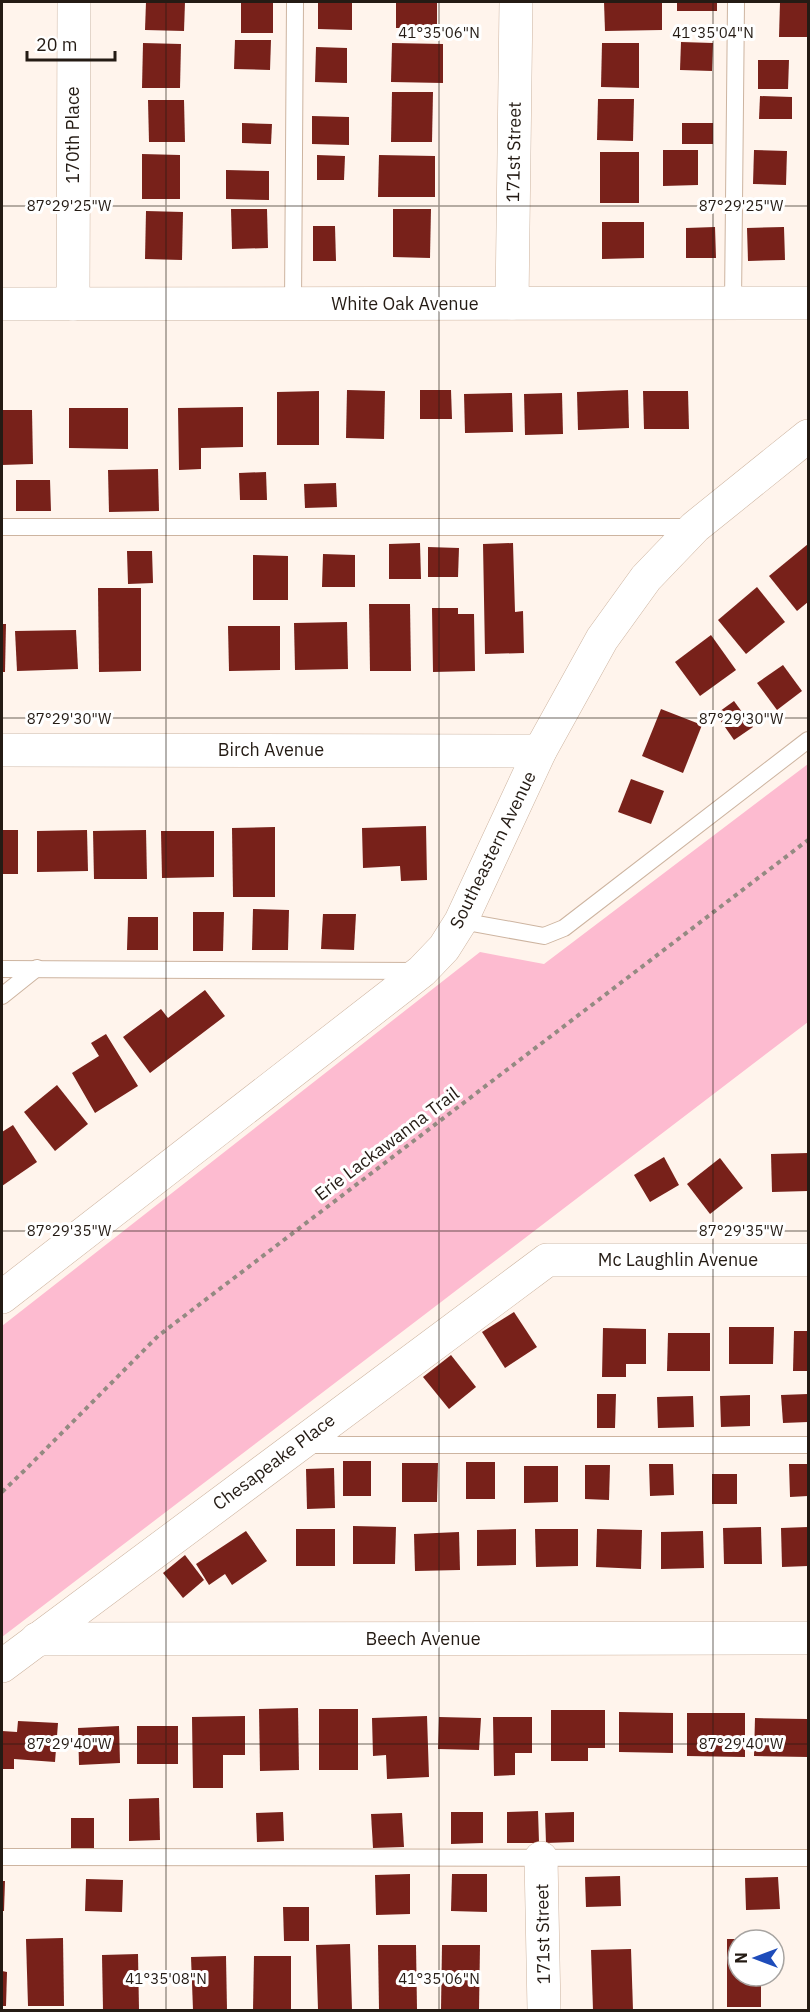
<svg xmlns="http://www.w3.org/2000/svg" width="810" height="2012" font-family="'IBM Plex Sans',sans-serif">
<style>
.green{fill:#fdbbd0}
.building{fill:#78211a}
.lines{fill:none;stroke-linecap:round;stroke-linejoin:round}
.lane-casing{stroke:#cdb4a0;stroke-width:18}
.street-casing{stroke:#cdb4a0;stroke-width:34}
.secondary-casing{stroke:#cdb4a0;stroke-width:34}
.path{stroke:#948a82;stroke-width:4;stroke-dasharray:4.5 4.5;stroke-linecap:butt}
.lane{stroke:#fff;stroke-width:16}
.street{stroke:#fff;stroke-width:33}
.secondary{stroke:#fff;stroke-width:33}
.ticks{fill:none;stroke:#241b14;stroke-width:1.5;stroke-opacity:0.45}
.labels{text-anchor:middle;stroke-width:6;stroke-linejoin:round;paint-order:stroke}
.street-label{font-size:18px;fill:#241b14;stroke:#fff}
.ticks-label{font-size:15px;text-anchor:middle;fill:#241b14;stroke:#fff;stroke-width:6;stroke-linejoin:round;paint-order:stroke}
</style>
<rect width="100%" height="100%" fill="#fff4ec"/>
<!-- green -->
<polygon class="green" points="808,764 808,1022 2,1637 2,1326 480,952 544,964"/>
<!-- building -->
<g class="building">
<polygon points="146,2 185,2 184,31 145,30"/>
<rect x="241" y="2" width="32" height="31"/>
<polygon points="318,2 352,2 352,30 318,29"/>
<rect x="396" y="2" width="41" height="26"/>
<polygon points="604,2 662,2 662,30 605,31"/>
<rect x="677" y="2" width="40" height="9"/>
<polygon points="780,2 808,2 808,37 779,37"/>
<polygon points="235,40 271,40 270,70 234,69"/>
<polygon points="681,42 713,43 712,71 680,70"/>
<polygon points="143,43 181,44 180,88 142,88"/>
<polygon points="392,43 443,44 443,83 391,82"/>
<polygon points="602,43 639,43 639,88 601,87"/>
<polygon points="316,47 347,48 347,83 315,82"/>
<polygon points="758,60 789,60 788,89 758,89"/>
<polygon points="392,92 433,92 432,142 391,142"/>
<polygon points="760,96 792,97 792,119 759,119"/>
<polygon points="598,99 634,99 633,141 597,140"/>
<polygon points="148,100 184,100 185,142 149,142"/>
<polygon points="312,116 349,117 349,145 312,144"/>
<polygon points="242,123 272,124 271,144 242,143"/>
<rect x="682" y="123" width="31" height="21"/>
<polygon points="663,150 698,150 698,185 663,186"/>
<polygon points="754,150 787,151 786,185 753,184"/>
<rect x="600" y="152" width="39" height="51"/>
<polygon points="142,154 180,155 180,199 142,199"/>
<polygon points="317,155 345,156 344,180 317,180"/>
<polygon points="379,155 435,156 435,197 378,197"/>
<polygon points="226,170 269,171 269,200 226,199"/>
<polygon points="231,209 267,209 268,248 232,249"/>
<polygon points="393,209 431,209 430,258 393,257"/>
<polygon points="146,211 183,212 182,260 145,259"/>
<polygon points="602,222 644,222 644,258 602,259"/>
<polygon points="313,226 335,226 336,261 313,261"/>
<polygon points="715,227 716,258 686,258 686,228"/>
<polygon points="784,227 785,260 748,261 747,228"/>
<polygon points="347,390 385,391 384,439 346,438"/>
<polygon points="420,390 451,390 452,419 420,419"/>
<polygon points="628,390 629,428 578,430 577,392"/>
<polygon points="319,391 319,445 277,445 277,392"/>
<polygon points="643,391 688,391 689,429 644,429"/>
<polygon points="512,393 513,432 465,433 464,394"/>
<polygon points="562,393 563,434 525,435 524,394"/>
<polygon points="243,407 243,447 201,448 201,469 179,470 178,408"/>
<polygon points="69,408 128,408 128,449 69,448"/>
<polygon points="2,410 32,410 33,464 2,465"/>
<polygon points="158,469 159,511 109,512 108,470"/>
<polygon points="266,472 267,500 240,500 239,473"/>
<polygon points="16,480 50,480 51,511 16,511"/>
<polygon points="336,483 337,507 305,508 304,484"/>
<polygon points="420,543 421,579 389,579 389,544"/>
<polygon points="513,543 515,612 523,611 524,653 485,654 483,544"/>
<polygon points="808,544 808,602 797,611 769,576"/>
<polygon points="428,547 459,548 458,577 428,577"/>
<polygon points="127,551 152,551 153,583 128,584"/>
<polygon points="323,554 355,555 355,587 322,587"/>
<polygon points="253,555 288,556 288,600 253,600"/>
<polygon points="757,587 785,622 746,654 718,620"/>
<polygon points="98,588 141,588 141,671 99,672"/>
<polygon points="369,604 410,604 411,671 370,671"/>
<polygon points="432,608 458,608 458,614 474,614 475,671 433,672"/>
<polygon points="347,622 348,669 295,670 294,623"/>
<polygon points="2,624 6,624 5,672 2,672"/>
<polygon points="228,626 280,626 280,670 229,671"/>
<polygon points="76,630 78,669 17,671 15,631"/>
<polygon points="711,635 736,670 700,696 675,662"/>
<polygon points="783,665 802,691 777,710 757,683"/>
<polygon points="734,701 753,727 734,740 716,714"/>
<polygon points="661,709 702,725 683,773 642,756"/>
<polygon points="631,779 664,791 651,824 618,812"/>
<polygon points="426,826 427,880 401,881 400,866 363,868 362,828"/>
<polygon points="275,827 275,897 233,897 232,828"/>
<rect x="2" y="830" width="16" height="44"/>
<polygon points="87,830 88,871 37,872 37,831"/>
<polygon points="146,830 147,879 94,879 93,831"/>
<polygon points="161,831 214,831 214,877 162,878"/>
<polygon points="253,909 289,910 288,950 252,950"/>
<polygon points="193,912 224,912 223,951 193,951"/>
<polygon points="323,914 356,914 354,950 321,949"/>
<polygon points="128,917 158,917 158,950 127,950"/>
<polygon points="205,990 225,1016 150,1073 123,1037 161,1009 168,1018"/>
<polygon points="106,1034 138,1086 95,1113 72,1073 99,1056 91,1043"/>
<polygon points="57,1085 88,1124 55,1151 24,1112"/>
<polygon points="13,1125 37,1162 2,1186 2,1132"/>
<polygon points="808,1153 808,1191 772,1192 771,1154"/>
<polygon points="664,1157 679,1185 650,1202 634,1175"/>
<polygon points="720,1158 743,1188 710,1214 687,1184"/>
<polygon points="514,1312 537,1347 505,1368 482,1332"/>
<polygon points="729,1327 774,1327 773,1364 729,1364"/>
<polygon points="603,1328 646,1329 646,1364 626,1364 626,1377 602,1377"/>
<polygon points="794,1331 808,1331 808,1371 793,1371"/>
<polygon points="668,1333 710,1333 710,1371 667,1371"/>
<polygon points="451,1355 476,1387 449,1409 423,1377"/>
<polygon points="597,1394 616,1394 615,1428 597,1428"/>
<polygon points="808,1394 808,1422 783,1423 781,1395"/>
<polygon points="750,1395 750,1426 721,1427 720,1396"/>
<polygon points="693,1396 694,1427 658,1428 657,1397"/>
<rect x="343" y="1461" width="28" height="35"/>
<rect x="466" y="1462" width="29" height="37"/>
<polygon points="402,1463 438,1463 437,1502 402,1502"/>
<polygon points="649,1464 673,1464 674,1495 650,1496"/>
<polygon points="789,1464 808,1464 808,1496 790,1497"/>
<polygon points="585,1465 610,1465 609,1500 585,1499"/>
<polygon points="524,1466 558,1466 558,1502 524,1503"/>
<polygon points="334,1468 335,1508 307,1509 306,1469"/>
<rect x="712" y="1474" width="25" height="30"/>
<polygon points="353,1526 396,1527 395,1564 353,1564"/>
<polygon points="761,1527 762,1564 724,1564 723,1528"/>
<polygon points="808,1527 808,1566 782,1567 781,1528"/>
<rect x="296" y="1529" width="39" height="37"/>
<polygon points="516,1529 516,1565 477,1566 477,1530"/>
<polygon points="535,1529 578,1529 578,1566 536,1567"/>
<polygon points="597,1529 642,1530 641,1569 596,1567"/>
<polygon points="246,1531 267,1561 232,1585 225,1574 209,1585 196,1564"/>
<polygon points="703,1531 704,1568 661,1569 661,1532"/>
<polygon points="459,1532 460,1570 415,1571 414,1534"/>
<polygon points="185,1555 204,1580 183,1598 163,1573"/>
<polygon points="298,1708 299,1770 260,1771 259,1709"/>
<rect x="319" y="1709" width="39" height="61"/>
<polygon points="551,1710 605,1710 605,1748 588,1748 588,1761 551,1761"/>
<polygon points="619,1712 673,1713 673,1753 619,1752"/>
<polygon points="687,1713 745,1713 745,1757 687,1756"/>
<polygon points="245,1716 245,1755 223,1755 223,1788 193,1788 192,1717"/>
<polygon points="427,1716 429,1777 387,1779 386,1755 373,1756 372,1718"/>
<polygon points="439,1717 481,1718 479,1750 438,1749"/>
<polygon points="493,1717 532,1717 532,1753 515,1753 515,1775 494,1776"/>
<polygon points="755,1718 808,1719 808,1757 754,1756"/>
<polygon points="18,1721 58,1723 55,1762 14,1759 14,1769 2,1769 2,1731 17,1732"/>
<polygon points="119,1726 120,1763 79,1765 78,1728"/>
<rect x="137" y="1726" width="41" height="38"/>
<polygon points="159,1798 160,1840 129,1841 129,1799"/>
<polygon points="538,1811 539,1843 507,1843 507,1812"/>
<polygon points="283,1812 284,1841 257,1842 256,1813"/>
<polygon points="451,1812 483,1812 483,1843 451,1844"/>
<polygon points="574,1812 574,1842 546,1843 545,1813"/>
<polygon points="402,1813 404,1847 373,1848 371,1814"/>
<rect x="71" y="1818" width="23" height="30"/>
<polygon points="410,1874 410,1914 376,1915 375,1875"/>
<polygon points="452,1874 487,1874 487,1912 451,1911"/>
<polygon points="620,1876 621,1906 586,1907 585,1877"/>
<polygon points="778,1877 780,1909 746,1910 745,1878"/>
<polygon points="86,1879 123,1880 122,1912 85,1911"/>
<polygon points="2,1881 5,1881 4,1911 2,1911"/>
<polygon points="283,1907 309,1907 309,1941 284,1941"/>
<polygon points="63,1938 64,2006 28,2006 26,1939"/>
<polygon points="727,1939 738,1939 738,1976 761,1976 761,2007 727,2007"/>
<polygon points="350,1944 352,2010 318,2010 316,1945"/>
<polygon points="378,1945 416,1945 417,2010 379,2010"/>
<polygon points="442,1945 480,1945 479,2010 441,2010"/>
<polygon points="631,1949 633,2010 593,2010 591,1950"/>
<polygon points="138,1954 139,2010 103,2010 102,1955"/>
<polygon points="226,1956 227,2010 193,2010 191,1957"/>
<polygon points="254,1956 291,1956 291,2010 253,2010"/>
<polygon points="2,1971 7,1972 6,2006 2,2006"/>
</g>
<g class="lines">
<defs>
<g id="lane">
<polyline points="733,303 736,2"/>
<polyline points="293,304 295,2"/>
<polyline points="2,527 694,527"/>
<polyline points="461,921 544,936 564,928 808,740"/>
<polyline points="2,969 418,971"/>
<polyline points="2,996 37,968"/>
<polyline points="306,1445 808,1445"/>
<polyline points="2,1857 808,1858"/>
</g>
<g id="street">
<polyline points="512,303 516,2"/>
<polyline points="2,304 808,303"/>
<polyline points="73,304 74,2"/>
<polyline points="2,750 540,751"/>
<polyline points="37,1639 808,1638"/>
<polyline points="2,1666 547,1260 808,1260"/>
<polyline points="541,1858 544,2010"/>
</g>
<polyline id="secondary" points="2,1297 422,971 444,948 461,921 540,751 602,639 646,578 695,527 808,436"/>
</defs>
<!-- lane casing -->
<use href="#lane" class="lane-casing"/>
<!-- street casing -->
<use href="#street" class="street-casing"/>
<!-- secondary casing -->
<use href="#secondary" class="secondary-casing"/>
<!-- path -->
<polyline class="path" points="2,1492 27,1468 158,1336 808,840"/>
<!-- lane -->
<use href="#lane" class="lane"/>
<!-- street -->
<use href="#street" class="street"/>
<!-- secondary -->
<use href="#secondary" class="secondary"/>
</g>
<!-- ticks -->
<path class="ticks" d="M166,2V2010M439,2V2010M713,2V2010M2,206H808M2,718H808M2,1231H808M2,1744H808"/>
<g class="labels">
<!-- street labels -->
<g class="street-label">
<text transform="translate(73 135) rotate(-90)" y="6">170th Place</text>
<text transform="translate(514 152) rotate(-89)" y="6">171st Street</text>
<text x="405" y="310">White Oak Avenue</text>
<text x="271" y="756">Birch Avenue</text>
<text transform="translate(493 850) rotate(-64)" y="6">Southeastern Avenue</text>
<text transform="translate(387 1144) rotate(-37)" y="6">Erie Lackawanna Trail</text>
<text x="678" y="1266">Mc Laughlin Avenue</text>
<text transform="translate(274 1462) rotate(-37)" y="6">Chesapeake Place</text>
<text x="423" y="1645">Beech Avenue</text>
<text transform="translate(543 1934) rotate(-91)" y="6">171st Street</text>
</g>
</g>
<g class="ticks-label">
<text x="439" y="38">41°35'06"N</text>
<text x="713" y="38">41°35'04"N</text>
<text x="741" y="211">87°29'25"W</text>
<text x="69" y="211">87°29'25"W</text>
<text x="741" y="724">87°29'30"W</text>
<text x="69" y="724">87°29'30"W</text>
<text x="69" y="1236">87°29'35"W</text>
<text x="741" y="1236">87°29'35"W</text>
<text x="741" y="1749">87°29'40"W</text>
<text x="69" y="1749">87°29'40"W</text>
<text x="166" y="1984">41°35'08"N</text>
<text x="439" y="1984">41°35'06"N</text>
</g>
<!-- border -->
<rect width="810" height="2012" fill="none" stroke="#241b14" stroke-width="6"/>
<!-- north arrow -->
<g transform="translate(756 1958) rotate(270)"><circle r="28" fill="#ffffff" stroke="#a7a4a1" stroke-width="1.5"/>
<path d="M0-4.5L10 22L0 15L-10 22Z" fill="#1e4cba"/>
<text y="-9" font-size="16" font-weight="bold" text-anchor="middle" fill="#241b14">N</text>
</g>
<!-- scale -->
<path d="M27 51v9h88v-9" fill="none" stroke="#241b14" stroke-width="3"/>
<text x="36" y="51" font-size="18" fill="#241b14" stroke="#ffffff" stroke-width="4.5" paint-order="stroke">20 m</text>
</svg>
